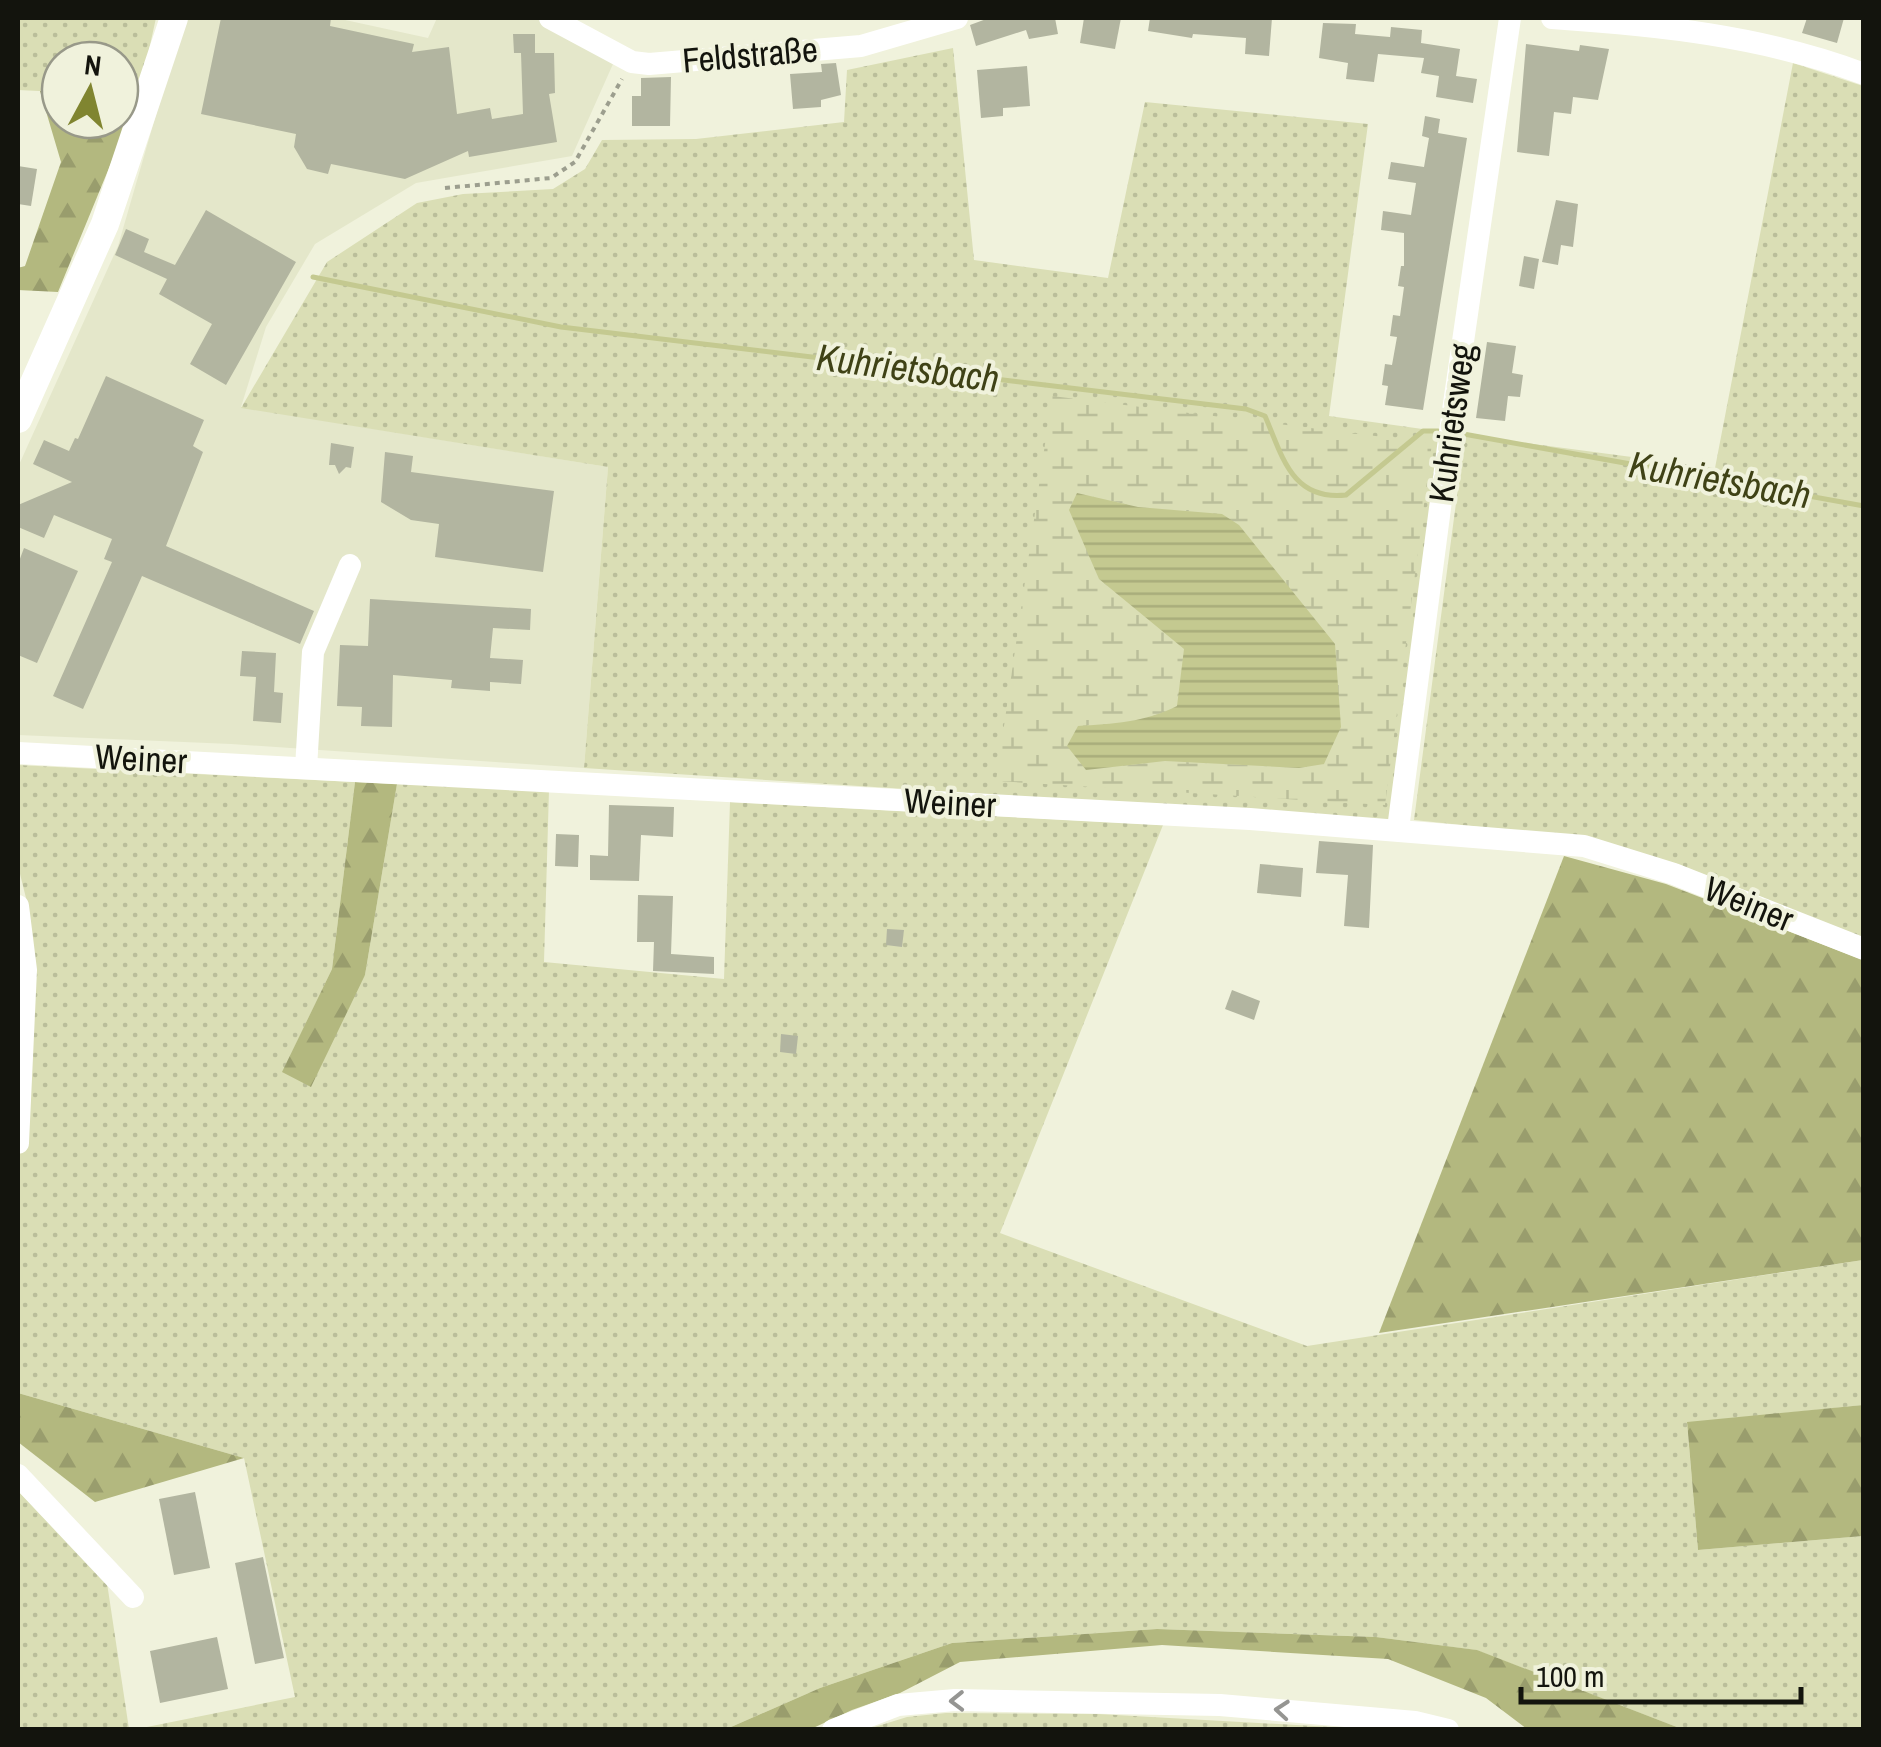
<svg xmlns="http://www.w3.org/2000/svg" width="1881" height="1747" font-family="'Archivo Narrow',sans-serif">
<style>
.built{fill:#e4e7ca}
.grass{fill:url(#grass-dots)}
.forest{fill:url(#forest-firs)}
.wetland{fill:url(#wetland-marsh);fill-rule:evenodd}
.water{fill:url(#water-rules)}
.lines{fill:none;stroke-linecap:round;stroke-linejoin:round}
.stream{stroke:#c4c990;stroke-width:5}
.building{fill:#b2b5a0}
.path{stroke:#9c9e8e;stroke-width:4;stroke-dasharray:5 5;stroke-linecap:butt}
.minor{stroke:#fff;stroke-width:22}
.major{stroke:#fff;stroke-width:28}
.oneway{stroke:#959592}
.labels{text-anchor:middle;stroke-width:8;stroke-linejoin:round;paint-order:stroke}
.street-label{font-size:35px;fill:#13140d;stroke:#f0f2dc}
.water-label{font-size:38px;font-style:italic;fill:#3f4216;stroke:#f0f2dc}
</style>
<defs>
<pattern id="grass-dots" width="8" height="8" patternUnits="userSpaceOnUse" patternTransform="scale(2.5)"><rect width="8" height="8" fill="#dadeb5"/><path d="M2 2h.1M6 6h.1" fill="none" stroke="#babe9a" stroke-width="1.8" stroke-linecap="round"/></pattern>
<pattern id="forest-firs" width="22" height="20" patternUnits="userSpaceOnUse" patternTransform="scale(2.5)"><rect width="22" height="20" fill="#b3b87f"/><path d="M5 1l3.5 6h-7zM16 11l3.5 6h-7z" fill="#999d6d"/></pattern>
<pattern id="wetland-marsh" width="20" height="14" patternUnits="userSpaceOnUse" patternTransform="scale(2.5)"><rect width="20" height="14" fill="#dadeb5"/><path d="M1 5h8M5 5V1M11 12h8M15 12V8" fill="none" stroke="#babe9a"/></pattern>
<pattern id="water-rules" width="6" height="5" patternUnits="userSpaceOnUse" patternTransform="scale(2.5)"><rect width="6" height="5" fill="#c4c990"/><path d="M0 2.5h6" fill="none" stroke="#a8ac7b"/></pattern>
</defs>
<rect width="100%" height="100%" fill="#f0f2dc"/>
<!-- built -->
<polygon class="built" points="184,18 336,18 428,38 437,18 546,18 617,55 572,156 416,183 315,244 266,327 241,407 608,467 584,768 231,744 18,735 18,467 118,246"/>
<!-- grass -->
<g class="grass">
<polygon points="18,18 156,18 139,95 120,94 120,60 60,60 60,92 18,90"/>
<polygon points="953,48 974,260 1108,278 1145,102 1368,124 1329,416 1444,432 1395,821 584,768 608,467 241,408 327,262 417,203 463,194 553,189 585,169 602,140 696,139 844,122 847,70"/>
<polygon points="1793,63 1863,86 1863,940 1587,838 1414,820 1465,435 1715,468"/>
<polygon points="18,765 355,782 332,969 283,1071 365,975 397,784 549,790 544,962 724,979 730,802 1163,825 1000,1233 1307,1346 1863,1260 1863,1405 1687,1423 1698,1550 1863,1536 1863,1729 1682,1729 1476,1650 1376,1637 1157,1629 952,1643 820,1688 731,1727 137,1729 295,1697 244,1458 18,1393 18,1214 28,906 18,866"/>
<polygon points="18,1491 107,1583 129,1729 18,1729"/>
<polygon points="946,1713 1098,1714 1367,1729 865,1730 907,1717"/>
</g>
<!-- forest -->
<g class="forest">
<polygon points="40,91 60,92 60,120 120,120 120,94 139,95 58,292 18,290 18,268 25,266 61,162"/>
<polygon points="355,782 397,784 365,975 311,1087 282,1072 332,969"/>
<polygon points="1564,856 1666,884 1863,960 1863,1260 1379,1333"/>
<polygon points="18,1393 244,1458 95,1502 18,1442"/>
<polygon points="1863,1405 1863,1536 1698,1550 1687,1422"/>
<polygon points="1157,1629 1376,1637 1477,1650 1682,1729 1527,1729 1486,1698 1388,1659 1162,1645 960,1662 900,1693 852,1710 811,1729 704,1730 731,1727 820,1688 952,1643"/>
</g>
<!-- wetland -->
<path class="wetland" d="M1052,396L1432,443L1385,805L996,781ZM1077,493L1138,507L1222,514L1324,764L1299,768L1165,761L1086,770L1078,726C1111,724 1148,722 1178,706L1184,649L1099,579Z"/>
<!-- water -->
<path class="water" d="M1077,493L1138,507L1222,514L1239,525L1335,644L1341,727L1324,764L1299,768L1165,761L1086,770L1067,746L1078,726C1111,724 1147,722 1177,706L1184,649L1099,579L1069,510Z"/>
<g class="lines">
<!-- stream -->
<g class="stream">
<path d="M313,277L561,327L1246,409L1265,416C1282,455 1291,501 1346,495L1423,431H1438"/>
<polyline points="1458,433 1864,506"/>
</g>
</g>
<!-- building -->
<g class="building">
<polygon points="221,18 331,18 330,26 414,44 412,52 449,47 457,114 490,108 492,119 523,114 521,53 514,53 513,34 535,34 535,53 554,53 555,93 549,94 557,142 469,157 468,151 405,179 331,164 328,174 307,169 294,147 296,134 201,114"/>
<polygon points="989,18 1055,18 1058,34 1029,39 1026,30 976,46 970,25"/>
<polygon points="1084,18 1121,18 1115,49 1080,43"/>
<polygon points="1150,18 1272,18 1269,56 1245,54 1246,38 1193,34 1192,38 1148,31"/>
<polygon points="1807,18 1844,18 1837,43 1802,33"/>
<polygon points="1323,23 1356,24 1355,34 1390,37 1391,27 1422,30 1421,43 1460,49 1456,76 1477,79 1473,103 1436,97 1439,76 1421,73 1424,58 1378,54 1374,82 1346,79 1348,63 1319,58"/>
<polygon points="1526,44 1579,51 1580,45 1609,49 1598,100 1573,97 1571,114 1554,112 1549,156 1517,152"/>
<polygon points="836,63 841,95 821,100 821,107 793,109 790,74 822,72 821,64"/>
<polygon points="1027,66 1030,106 1003,108 1003,116 981,118 977,70"/>
<polygon points="671,77 670,126 632,126 632,96 641,96 641,78"/>
<polygon points="1425,116 1440,119 1438,133 1467,138 1423,410 1385,405 1388,386 1382,385 1385,364 1392,365 1397,337 1390,336 1393,315 1400,316 1404,287 1398,286 1401,266 1404,266 1404,233 1381,230 1383,211 1411,215 1416,183 1388,179 1391,162 1424,167 1429,138 1422,136"/>
<polygon points="18,166 37,169 31,206 18,204"/>
<polygon points="1556,200 1578,204 1573,247 1561,245 1558,265 1542,262"/>
<polygon points="206,210 296,262 226,385 190,364 212,324 159,294 167,279 115,255 126,229 149,239 144,252 175,265"/>
<polygon points="1524,256 1539,259 1534,289 1519,286"/>
<polygon points="1487,342 1516,346 1512,373 1523,375 1520,397 1508,396 1505,421 1476,418"/>
<polygon points="106,376 204,420 193,446 203,452 166,546 314,611 300,644 142,576 83,709 53,696 112,562 104,559 112,539 54,515 44,538 18,527 18,505 72,482 33,464 44,440 69,451 75,438 78,439"/>
<polygon points="331,443 354,447 351,468 346,467 339,474 335,465 329,465"/>
<polygon points="385,452 413,456 411,472 554,491 543,572 435,557 439,524 411,520 381,502"/>
<polygon points="24,548 78,571 37,663 18,655 18,564"/>
<polygon points="370,599 531,609 530,630 493,628 490,658 523,660 521,684 490,682 490,691 451,688 452,680 393,675 392,727 361,726 362,707 337,706 340,645 368,646"/>
<polygon points="242,651 276,653 274,692 283,693 281,723 253,721 256,677 240,676"/>
<polygon points="609,805 674,807 673,837 641,835 639,881 590,880 590,855 608,856"/>
<polygon points="556,834 579,835 578,867 555,866"/>
<polygon points="1319,841 1373,845 1369,928 1344,926 1348,875 1316,873"/>
<polygon points="1260,864 1303,868 1301,897 1257,893"/>
<polygon points="638,895 673,896 671,954 714,957 714,974 653,971 654,942 637,942"/>
<polygon points="887,929 904,930 902,947 886,945"/>
<polygon points="1232,990 1260,1001 1254,1020 1225,1009"/>
<polygon points="781,1034 798,1036 796,1054 780,1052"/>
<polygon points="195,1492 210,1568 174,1575 159,1499"/>
<polygon points="263,1557 284,1658 255,1664 235,1563"/>
<polygon points="217,1637 228,1689 160,1703 150,1651"/>
</g>
<g class="lines">
<!-- path -->
<polyline class="path" points="445,188 551,178 575,162 622,79"/>
<!-- minor -->
<g class="minor">
<polyline points="550,18 632,62 649,64 861,46 957,18"/>
<path d="M1552,18C1657,25 1764,36 1864,74"/>
<polyline points="18,753 1250,819 1584,846 1674,874 1864,949"/>
<polyline points="306,768 313,652 350,565"/>
<polyline points="1398,829 1451,424 1510,18"/>
<polyline points="18,906 26,970 18,1143"/>
<polyline points="18,1475 133,1597"/>
<polyline points="833,1730 898,1705 955,1700 1220,1705 1415,1722 1448,1730"/>
</g>
<!-- major -->
<polyline class="major" points="18,419 105,224 174,18"/>
</g>
<!-- one-way arrows -->
<defs><path id="oneway-chevron" d="M-2-3.5L2.5 0L-2 3.5" fill="none" stroke-width="1.6" stroke-linecap="round" stroke-linejoin="round" transform="scale(2.5)"/></defs>
<g class="oneway">
<use href="#oneway-chevron" transform="translate(957 1701) rotate(179)"/>
<use href="#oneway-chevron" transform="translate(1282 1710) rotate(-175)"/>
</g>
<g class="labels">
<!-- street labels -->
<g class="street-label">
<text transform="translate(750 55) rotate(-5)" y="12">Feldstraße</text>
<text transform="translate(1452 423) rotate(-82)" y="12">Kuhrietsweg</text>
<text transform="translate(141 759) rotate(3)" y="12">Weiner</text>
<text transform="translate(950 803) rotate(3)" y="12">Weiner</text>
<text transform="translate(1749 904) rotate(22)" y="12">Weiner</text>
</g>
<!-- water labels -->
<g class="water-label">
<text transform="translate(908 368) rotate(7)" y="13">Kuhrietsbach</text>
<text transform="translate(1720 480) rotate(10)" y="13">Kuhrietsbach</text>
</g>
</g>
<!-- border -->
<rect width="1881" height="1747" fill="none" stroke="#13140d" stroke-width="40"/>
<!-- north arrow -->
<g transform="translate(90 90) rotate(7)"><circle r="48" fill="#f0f2dc" stroke="#989989" stroke-width="2.5"/>
<path d="M0-8L18 38L0 25L-18 38Z" fill="#808530"/>
<text y="-15" font-size="28" font-weight="bold" text-anchor="middle" fill="#13140d">N</text>
</g>
<!-- scale -->
<path d="M1521 1687v15h280v-15" fill="none" stroke="#13140d" stroke-width="5"/>
<text x="1536" y="1687" font-size="30" fill="#13140d" stroke="#f0f2dc" stroke-width="8" paint-order="stroke">100 m</text>
</svg>
